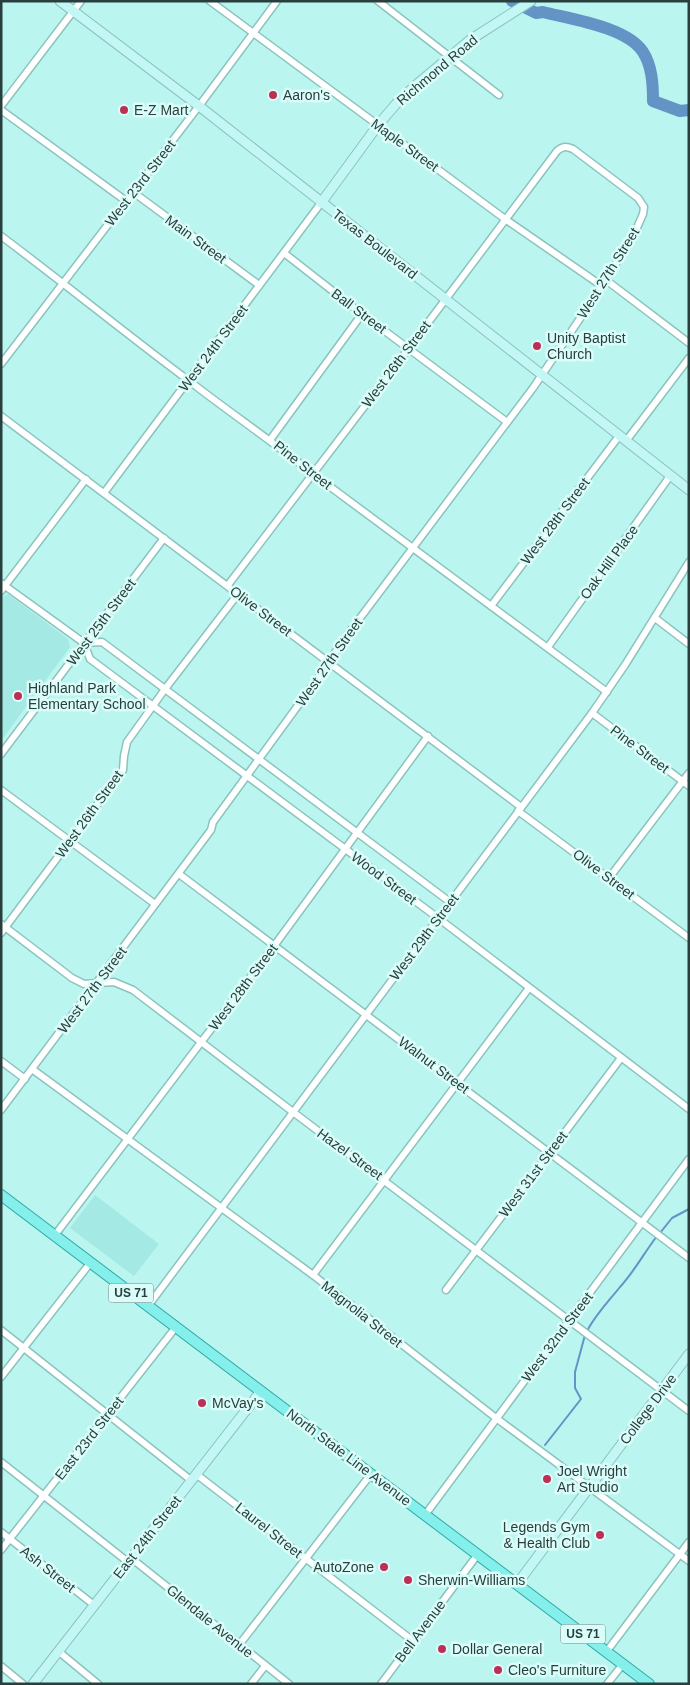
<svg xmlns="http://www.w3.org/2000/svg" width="690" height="1685" font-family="Arial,sans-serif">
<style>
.built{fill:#a5e9e4}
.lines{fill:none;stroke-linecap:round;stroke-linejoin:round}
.stream{stroke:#6394c5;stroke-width:2}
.river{stroke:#6394c5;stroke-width:12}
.street-casing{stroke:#8bc3be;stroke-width:9}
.secondary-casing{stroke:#8bc3be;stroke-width:11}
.primary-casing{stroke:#2faba5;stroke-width:12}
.street{stroke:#fff;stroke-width:6}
.secondary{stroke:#c2f7f5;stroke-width:9}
.primary{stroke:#85efeb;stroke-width:10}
.poi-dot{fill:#be2f56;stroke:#dbfdfa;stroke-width:2}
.labels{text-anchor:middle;stroke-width:5;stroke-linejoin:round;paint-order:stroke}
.shield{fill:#dbfdfa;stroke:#5e7876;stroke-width:1}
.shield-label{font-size:12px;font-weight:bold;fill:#283f3d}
.street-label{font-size:14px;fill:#283f3d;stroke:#dbfdfa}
.poi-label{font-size:14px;fill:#283f3d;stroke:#dbfdfa;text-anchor:start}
</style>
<rect width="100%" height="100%" fill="#bbf5f0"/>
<!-- built -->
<g class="built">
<polygon points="8,594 68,639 70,647 1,741 1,598"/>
<polygon points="95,1195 159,1244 134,1276 70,1228"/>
</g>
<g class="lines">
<!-- stream -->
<g class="stream">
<polyline points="660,1233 672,1218 689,1209"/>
<path d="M587,1331C596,1314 608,1302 620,1287C634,1272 644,1253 657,1236"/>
<polyline points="545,1445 581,1399 575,1388 575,1372 585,1335"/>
</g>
<!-- river -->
<path class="river" d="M512,1L536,13L543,12C570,19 627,27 643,52C652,66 653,84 653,101L680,111L689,110"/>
<defs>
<g id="street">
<polyline points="210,1 505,219 602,286"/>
<polyline points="378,1 499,95"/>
<polyline points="1,106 81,1"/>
<polyline points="1,110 126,201"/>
<polyline points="133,192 259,285"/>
<path d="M1,236C64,283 125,333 188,380C229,412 272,441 313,474L607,692"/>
<polyline points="284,253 362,314 507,422"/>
<polyline points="606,280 689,343"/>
<polyline points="1,364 199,106 277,1"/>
<polyline points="1,416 521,807"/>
<polyline points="270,440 362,314"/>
<polyline points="626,441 689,358"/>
<polyline points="104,493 321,203"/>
<polyline points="1,583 84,643 90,659 438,918 689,1109"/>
<polyline points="1,591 86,479"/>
<polyline points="491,606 619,436"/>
<polyline points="655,618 689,644"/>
<polyline points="84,643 102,642 450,902"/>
<polyline points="548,647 670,476"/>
<polyline points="592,713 689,786"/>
<polyline points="1,754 164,538"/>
<polyline points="1,790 155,904"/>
<polyline points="518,811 689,938"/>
<polyline points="179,874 689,1258"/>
<polyline points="609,878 689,773"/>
<polyline points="1,924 72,978 84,984 114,982 133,990 293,1112 689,1411"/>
<polyline points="1,933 123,770 124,756 127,742 165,689 238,594"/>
<polyline points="1,1061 25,1079"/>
<polyline points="32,1069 313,1275 496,1418 689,1561"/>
<path d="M1,1110L211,830L213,822L329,663L339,646L533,388L606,280L636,230L643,214L644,207L638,198L573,149C566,146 563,146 557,151L409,348L228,585"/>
<polyline points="55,1235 274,946 428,736"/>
<polyline points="313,1275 529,988"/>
<polyline points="446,1290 621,1058"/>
<polyline points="148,1306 592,713 625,665 689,562"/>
<polyline points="1,1330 192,1481"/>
<polyline points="1,1377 91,1262"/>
<polyline points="1,1462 128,1562"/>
<polyline points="196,1474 413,1641"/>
<polyline points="425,1515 689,1159"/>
<polyline points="1,1532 94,1605"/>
<polyline points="1,1550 176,1327"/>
<polyline points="131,1558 289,1684"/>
<polyline points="239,1645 371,1474"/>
<polyline points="58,1651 98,1684"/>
<polyline points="607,1651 689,1542"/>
<polyline points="1,1666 23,1684"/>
<polyline points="251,1684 265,1666"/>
<polyline points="381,1684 478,1554"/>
<polyline points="607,1684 623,1664"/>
</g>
<g id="secondary">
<polyline points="60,1 199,106 689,490"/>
<polyline points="321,203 378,125 396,104 416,85 470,40 531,1"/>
<polyline points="517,1584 689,1354"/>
<polyline points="33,1684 261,1391"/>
</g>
<polyline id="primary" points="1,1195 649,1684"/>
</defs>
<!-- street casing -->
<use href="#street" class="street-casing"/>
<!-- secondary casing -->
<use href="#secondary" class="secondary-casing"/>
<!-- primary casing -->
<use href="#primary" class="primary-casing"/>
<!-- street -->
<use href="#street" class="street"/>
<!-- secondary -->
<use href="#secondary" class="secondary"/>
<!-- primary -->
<use href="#primary" class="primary"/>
</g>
<!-- markers -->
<g class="poi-dot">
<circle cx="273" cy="95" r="5"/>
<circle cx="124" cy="110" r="5"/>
<circle cx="537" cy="346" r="5"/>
<circle cx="18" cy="696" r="5"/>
<circle cx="202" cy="1403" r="5"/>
<circle cx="547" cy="1479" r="5"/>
<circle cx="600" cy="1535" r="5"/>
<circle cx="384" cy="1567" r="5"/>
<circle cx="408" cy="1580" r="5"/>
<circle cx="442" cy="1649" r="5"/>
<circle cx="498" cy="1670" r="5"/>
</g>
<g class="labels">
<!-- shield labels -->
<g class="shield">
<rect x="108.5" y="1283.5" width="45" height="19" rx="4"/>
<rect x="560.5" y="1624.5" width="45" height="19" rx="4"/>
</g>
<g class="shield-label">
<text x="131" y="1297">US 71</text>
<text x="583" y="1638">US 71</text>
</g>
<!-- street labels -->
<g class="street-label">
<text transform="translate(437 70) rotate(-40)" y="5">Richmond Road</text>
<text transform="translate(405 145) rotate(36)" y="5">Maple Street</text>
<text transform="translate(140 183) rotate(-52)" y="5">West 23rd Street</text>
<text transform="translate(196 239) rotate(36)" y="5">Main Street</text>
<text transform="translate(375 244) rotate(38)" y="5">Texas Boulevard</text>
<text transform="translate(608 273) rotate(-58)" y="5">West 27th Street</text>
<text transform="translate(359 311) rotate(37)" y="5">Ball Street</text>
<text transform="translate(213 348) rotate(-53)" y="5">West 24th Street</text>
<text transform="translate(396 364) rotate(-53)" y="5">West 26th Street</text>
<text transform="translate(303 465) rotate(38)" y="5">Pine Street</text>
<text transform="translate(555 521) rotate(-53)" y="5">West 28th Street</text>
<text transform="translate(609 562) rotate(-54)" y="5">Oak Hill Place</text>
<text transform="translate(261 611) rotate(37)" y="5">Olive Street</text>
<text transform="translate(101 622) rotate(-53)" y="5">West 25th Street</text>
<text transform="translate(329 662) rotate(-55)" y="5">West 27th Street</text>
<text transform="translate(640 749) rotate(37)" y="5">Pine Street</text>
<text transform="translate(89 814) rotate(-54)" y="5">West 26th Street</text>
<text transform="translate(604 874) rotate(37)" y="5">Olive Street</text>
<text transform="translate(384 878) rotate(37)" y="5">Wood Street</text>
<text transform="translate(424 937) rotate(-53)" y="5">West 29th Street</text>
<text transform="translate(243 987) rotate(-53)" y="5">West 28th Street</text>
<text transform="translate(92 990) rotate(-53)" y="5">West 27th Street</text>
<text transform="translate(434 1065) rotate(37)" y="5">Walnut Street</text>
<text transform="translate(350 1154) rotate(36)" y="5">Hazel Street</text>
<text transform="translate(533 1174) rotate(-53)" y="5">West 31st Street</text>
<text transform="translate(362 1314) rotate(38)" y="5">Magnolia Street</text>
<text transform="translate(557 1337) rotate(-53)" y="5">West 32nd Street</text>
<text transform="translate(648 1409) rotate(-53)" y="5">College Drive</text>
<text transform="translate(89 1438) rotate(-52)" y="5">East 23rd Street</text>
<text transform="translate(349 1457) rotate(37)" y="5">North State Line Avenue</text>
<text transform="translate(269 1530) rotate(38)" y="5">Laurel Street</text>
<text transform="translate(147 1537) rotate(-52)" y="5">East 24th Street</text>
<text transform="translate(48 1569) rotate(38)" y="5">Ash Street</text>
<text transform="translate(210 1621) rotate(39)" y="5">Glendale Avenue</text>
<text transform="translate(420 1631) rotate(-53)" y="5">Bell Avenue</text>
</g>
<!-- poi labels -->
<g class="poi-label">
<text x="283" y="100">Aaron's</text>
<text x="134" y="115">E-Z Mart</text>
<text x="547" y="343">Unity Baptist<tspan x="547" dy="16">Church</tspan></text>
<text x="28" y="693">Highland Park<tspan x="28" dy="16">Elementary School</tspan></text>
<text x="212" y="1408">McVay's</text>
<text x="557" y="1476">Joel Wright<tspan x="557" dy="16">Art Studio</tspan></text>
<text x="590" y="1532" text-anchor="end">Legends Gym<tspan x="590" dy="16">&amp; Health Club</tspan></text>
<text x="374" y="1572" text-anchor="end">AutoZone</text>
<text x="418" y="1585">Sherwin-Williams</text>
<text x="452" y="1654">Dollar General</text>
<text x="508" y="1675">Cleo's Furniture</text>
</g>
</g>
<!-- border -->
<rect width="690" height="1685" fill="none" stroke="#283f3d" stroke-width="5"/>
</svg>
